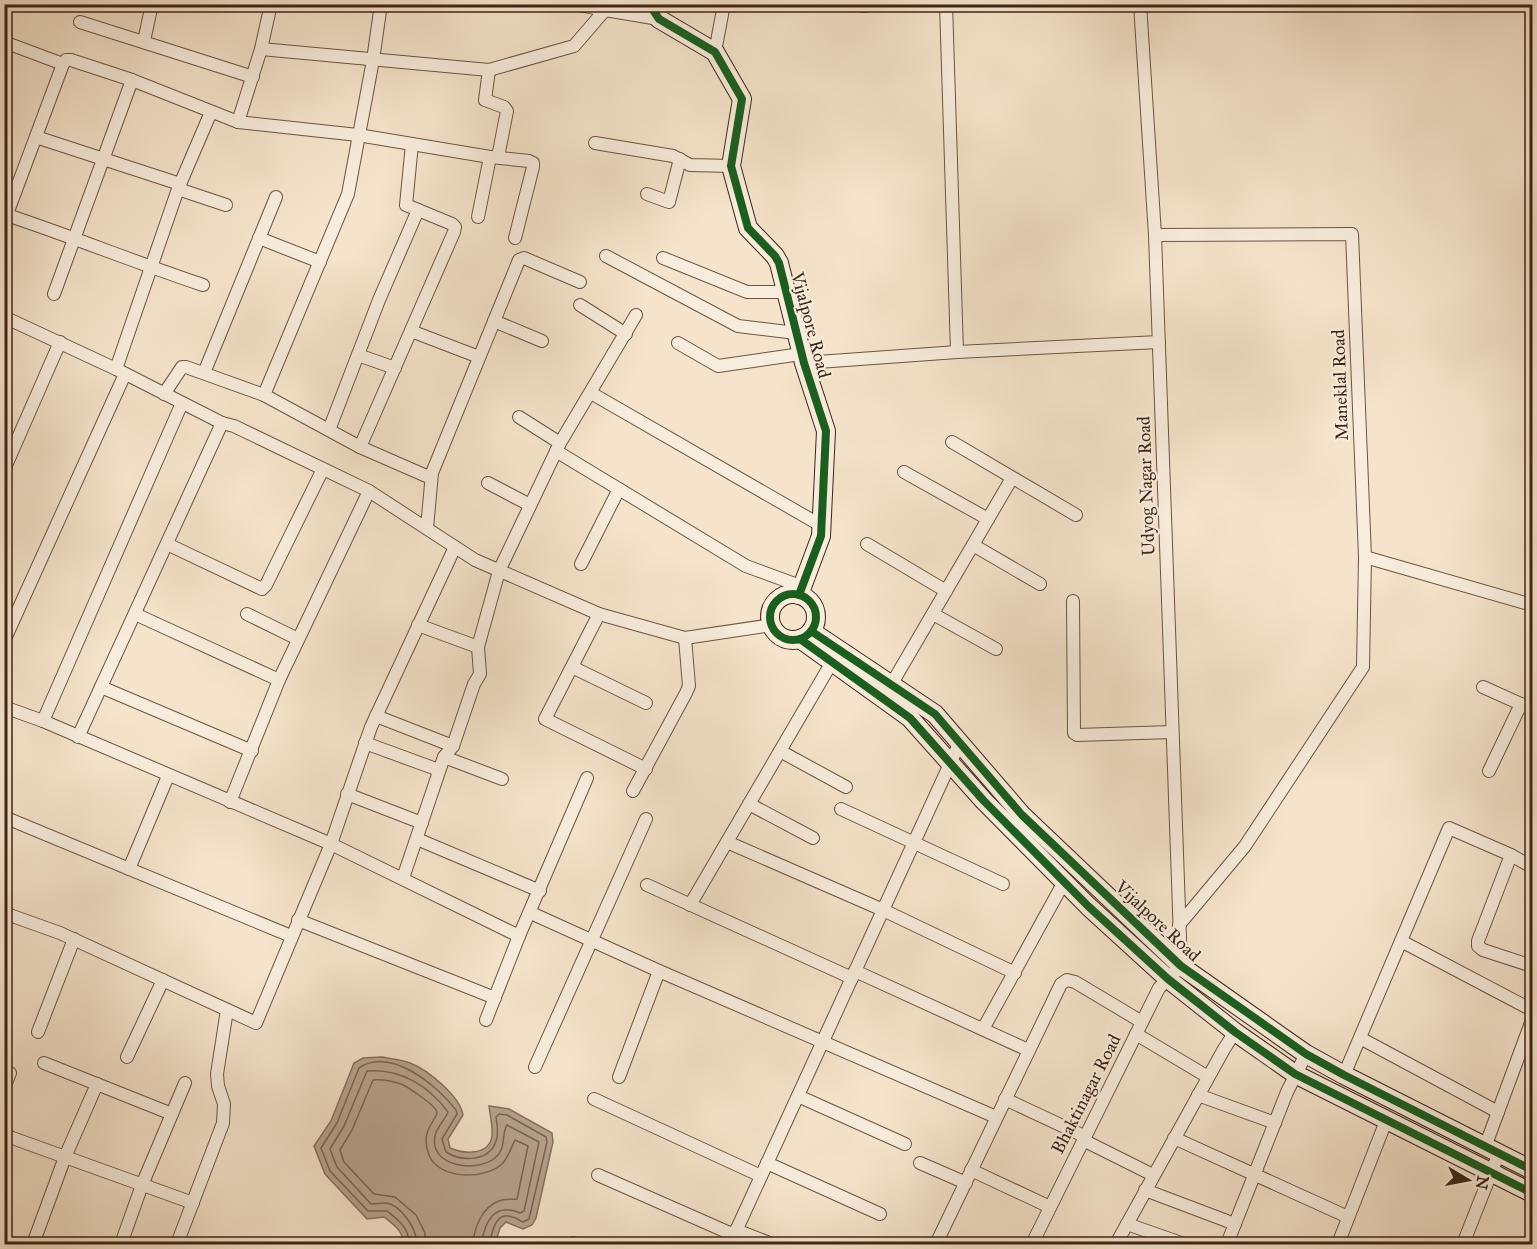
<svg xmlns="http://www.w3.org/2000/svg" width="1537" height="1249" font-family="'IM FELL Great Primer',serif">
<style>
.water{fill:#b7a38e;stroke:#87705f;stroke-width:1.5}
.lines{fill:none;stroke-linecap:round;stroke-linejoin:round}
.shore{stroke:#7a6453;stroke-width:1.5}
.street-casing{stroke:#6c5445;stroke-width:14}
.secondary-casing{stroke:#3e2418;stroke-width:20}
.street{stroke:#f8eddd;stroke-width:12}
.secondary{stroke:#f8eddd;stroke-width:18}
.cycleway-casing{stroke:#f8eddd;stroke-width:11}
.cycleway{stroke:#1b5e20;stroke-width:8}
.labels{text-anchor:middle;stroke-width:4.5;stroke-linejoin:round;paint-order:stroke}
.street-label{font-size:18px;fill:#3e2418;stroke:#f8eddd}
</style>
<rect width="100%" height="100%" fill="#f5e4cb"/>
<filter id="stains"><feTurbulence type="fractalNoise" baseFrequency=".00333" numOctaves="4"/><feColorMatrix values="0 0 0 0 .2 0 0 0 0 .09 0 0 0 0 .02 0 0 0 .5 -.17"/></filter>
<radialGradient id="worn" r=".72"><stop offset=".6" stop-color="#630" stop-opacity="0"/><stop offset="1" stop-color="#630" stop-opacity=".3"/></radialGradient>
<!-- water -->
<path class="water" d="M382,1057C391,1059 402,1060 410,1063C428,1070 460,1096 463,1115L448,1139L450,1148C464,1154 489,1156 492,1136C493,1127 490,1115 489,1106L509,1109L552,1133L553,1142L536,1218L532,1225L523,1229L506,1222L500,1228L495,1244H402C405,1232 393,1224 384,1217L367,1219L325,1174L314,1146L331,1121L354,1063L363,1058Z"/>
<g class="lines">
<!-- shore -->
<g class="shore">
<path d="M408,1244C411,1229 397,1219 387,1211H368L330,1171L321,1148L337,1123L359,1068C390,1046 438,1086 456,1110L457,1114L442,1139L446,1152C462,1162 489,1162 496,1141C499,1134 497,1124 496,1117L499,1114L507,1115L546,1137L547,1142L529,1219L523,1222C519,1220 513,1216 508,1216C495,1214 491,1235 490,1244"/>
<path d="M416,1244C418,1230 401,1205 386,1203C381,1203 375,1204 371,1204L337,1167L330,1149L344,1126L367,1071C400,1068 429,1086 448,1112C445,1120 436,1128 435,1136C429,1167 477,1173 495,1158C507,1148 501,1134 507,1125L539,1142L524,1211L520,1213C495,1202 484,1221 482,1244"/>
<path d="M425,1244V1233L416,1215L395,1197L374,1194L344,1162L340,1150L352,1130L373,1080C382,1079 392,1081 401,1084C408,1087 435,1105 437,1112C438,1119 419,1130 429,1155C439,1180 484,1180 502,1164C508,1158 511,1148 515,1140L528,1146L517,1199C512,1200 505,1198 499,1201C482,1207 474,1228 473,1244"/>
</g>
<defs>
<g id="street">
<polyline points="574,4 605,10"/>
<polyline points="853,4 865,6"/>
<polyline points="946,4 957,352"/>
<polyline points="80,22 253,77"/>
<polyline points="144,41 152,4"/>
<polyline points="4,42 63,64"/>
<polyline points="261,49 489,70 574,46 605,10 659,19"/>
<polyline points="715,52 724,4"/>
<polyline points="489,70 485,100 504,107 507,111 498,157"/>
<polyline points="238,122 261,49 271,4"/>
<polyline points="36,137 180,184"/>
<polyline points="595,143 673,156 690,165 731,166"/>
<polyline points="178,189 226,205"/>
<polyline points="647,194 669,202 680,159"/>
<path d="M7,215C73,237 137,263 203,285"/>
<polyline points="478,217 490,157"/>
<polyline points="4,222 63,64 66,60 71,60 132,80 238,122 358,135 490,157 529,161 533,163 533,167 515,238"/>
<polyline points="1155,235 1352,234 1365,557 1532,605"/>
<polyline points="259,238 320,262"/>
<polyline points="606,256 738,326 796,333"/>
<polyline points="663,258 747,292 787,292"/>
<polyline points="54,294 132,80"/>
<polyline points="580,305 626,334"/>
<polyline points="4,317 116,369 222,423 234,426 369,491 475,560 599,614 685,638 772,625"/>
<polyline points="494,321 542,341"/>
<polyline points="411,331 479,357"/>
<polyline points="678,343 718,366 801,354"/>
<polyline points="358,355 395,368"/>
<polyline points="804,363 957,352 1159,342"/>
<polyline points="116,369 178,189 211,112"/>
<polyline points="204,373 276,197"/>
<polyline points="591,393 822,526"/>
<polyline points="164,394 182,367 186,367 264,395 360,447 431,478"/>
<polyline points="264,395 348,194 373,60 381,4"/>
<polyline points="519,417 560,443"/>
<polyline points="329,430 379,300 418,210"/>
<polyline points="952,442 1076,515"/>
<polyline points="360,447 454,232 455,227 452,224 406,205 412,144"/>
<polyline points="556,451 746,566 803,587"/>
<polyline points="4,470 60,342"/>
<polyline points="904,472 988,519"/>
<polyline points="488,483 530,505"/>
<polyline points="427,528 432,473 519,260 524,258 580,282"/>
<polyline points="167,544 262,589 266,585 323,469"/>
<polyline points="867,544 946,591"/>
<polyline points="973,545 1040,584"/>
<polyline points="581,564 619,489"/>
<polyline points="1073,601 1074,733 1077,735 1172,732"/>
<polyline points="135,614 279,680"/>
<polyline points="247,614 298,639"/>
<polyline points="599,614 545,719 646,769"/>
<polyline points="933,614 996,649"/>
<polyline points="418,625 478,647"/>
<polyline points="4,641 125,374"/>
<polyline points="572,667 646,703"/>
<polyline points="891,685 1012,478"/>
<polyline points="101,687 252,751"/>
<polyline points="1483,687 1532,709"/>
<polyline points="4,707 43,721 331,844 519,936"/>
<polyline points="376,716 453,746"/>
<polyline points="43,721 182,403"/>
<polyline points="78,737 222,423"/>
<polyline points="365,743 439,770"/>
<polyline points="780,751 846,787"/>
<polyline points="444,757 502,779"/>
<polyline points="1489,771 1521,704"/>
<polyline points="633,791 686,693 689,686 685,638"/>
<polyline points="347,794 422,823"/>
<polyline points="230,802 279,680 369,491"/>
<polyline points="749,804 813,838"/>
<polyline points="841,809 1003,884"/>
<polyline points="4,817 291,936"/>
<polyline points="417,839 540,891"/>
<polyline points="727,842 883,910 1015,973"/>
<polyline points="1511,855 1478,941 1478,946 1483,950 1532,966"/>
<polyline points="129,869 168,776"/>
<polyline points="403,878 444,757 453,746 474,684 480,674 478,647 499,571 560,443 636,315"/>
<polyline points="647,885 852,978"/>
<polyline points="690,905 832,662"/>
<polyline points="4,913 60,933 256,1023 331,844 371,727 455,547"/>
<polyline points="531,913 659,971 996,1117"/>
<polyline points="298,920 495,998"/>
<polyline points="1179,925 1245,846 1363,667 1365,557"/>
<polyline points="1401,941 1532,1010"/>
<polyline points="855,971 1028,1050"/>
<polyline points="486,1020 519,936 587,778"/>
<polyline points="983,1029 1064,882"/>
<polyline points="38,1032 74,939"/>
<polyline points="1136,1034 1208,1077"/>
<polyline points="1360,1038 1498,1112"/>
<polyline points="127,1057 163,980"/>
<polyline points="44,1063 172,1114"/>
<polyline points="535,1067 646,819"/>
<polyline points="1344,1075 1449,828 1511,855 1532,867"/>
<polyline points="619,1077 659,971"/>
<polyline points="4,1088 10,1073"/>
<polyline points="1198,1095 1275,1123"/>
<polyline points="798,1096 905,1144"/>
<polyline points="594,1099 761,1176"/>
<polyline points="1005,1099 1084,1136"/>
<polyline points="4,1135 193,1203"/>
<polyline points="1174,1138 1348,1217"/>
<polyline points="1083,1140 1153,1175"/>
<polyline points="1485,1147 1532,1020"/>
<polyline points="767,1163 880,1214"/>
<polyline points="920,1163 966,1183"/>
<polyline points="971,1170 1050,1207"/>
<polyline points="598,1175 734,1235"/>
<polyline points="1145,1190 1235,1224"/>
<polyline points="1127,1224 1184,1244"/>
<polyline points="736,1230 772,1244"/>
<polyline points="573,1243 577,1244"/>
<polyline points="33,1244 65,1157 97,1084"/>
<polyline points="121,1244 142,1185 185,1083"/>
<polyline points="177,1244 223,1123 224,1104 218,1086 217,1074 227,1010"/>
<polyline points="730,1244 960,742"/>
<polyline points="936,1244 1061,984 1067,980 1075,982 1142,1022"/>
<polyline points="1032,1244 1159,988 1181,966 1155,235 1140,4"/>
<polyline points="1116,1244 1224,1049 1235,1032"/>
<polyline points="1227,1244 1287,1092 1306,1054"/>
<polyline points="1338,1244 1386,1121"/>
<polyline points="1463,1244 1499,1153"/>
</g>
<g id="secondary">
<polyline points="649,4 659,19 715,52 742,99 731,166 748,228 775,256 779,263 804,363 826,431 821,536 799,595"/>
<circle cx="793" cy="617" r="23"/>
<polyline points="811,631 935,714 1022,815 1181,966 1306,1054 1344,1075 1532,1170"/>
<polyline points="800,639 910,718 984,801 1088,906 1168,979 1235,1032 1295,1074 1532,1193"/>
</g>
</defs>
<!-- street casing -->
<use href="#street" class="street-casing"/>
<!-- secondary casing -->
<use href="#secondary" class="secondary-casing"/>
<!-- street -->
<use href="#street" class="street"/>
<!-- secondary -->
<use href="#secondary" class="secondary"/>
<defs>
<g id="cycleway">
<polyline points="649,4 659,19 715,52 742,99 731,166 748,228 775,256 779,263 804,363 826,431 821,536 799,595"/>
<circle cx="793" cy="617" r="23"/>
<polyline points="811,631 935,714 1022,815 1181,966 1306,1054 1344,1075 1532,1170"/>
<polyline points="800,639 910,718 984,801 1088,906 1168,979 1235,1032 1295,1074 1532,1193"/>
</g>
</defs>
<!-- cycleway casing -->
<use href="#cycleway" class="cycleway-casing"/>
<!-- cycleway -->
<use href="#cycleway" class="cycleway"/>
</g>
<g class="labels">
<!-- street labels -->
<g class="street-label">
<text transform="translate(811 325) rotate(75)" y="6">Vijalpore Road</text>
<text transform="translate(1340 385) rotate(-92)" y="6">Maneklal Road</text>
<text transform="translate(1146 486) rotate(-92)" y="6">Udyog Nagar Road</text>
<text transform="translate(1158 921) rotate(43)" y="6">Vijalpore Road</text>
<text transform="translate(1086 1094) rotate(-63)" y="6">Bhaktinagar Road</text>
</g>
</g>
<!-- margin -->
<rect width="1537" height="1249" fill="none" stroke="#f5e4cb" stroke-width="24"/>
<rect x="6" y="6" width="1525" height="1237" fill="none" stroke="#3e2418" stroke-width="3"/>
<rect x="12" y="12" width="1513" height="1225" fill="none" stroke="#3e2418" stroke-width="1.5"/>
<!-- north arrow -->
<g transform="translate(1468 1180) rotate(100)" stroke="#f8eddd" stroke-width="4.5" paint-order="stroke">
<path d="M0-4.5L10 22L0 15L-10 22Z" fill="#3e2418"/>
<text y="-9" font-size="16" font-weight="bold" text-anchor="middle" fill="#3e2418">N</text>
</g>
<rect width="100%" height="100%" filter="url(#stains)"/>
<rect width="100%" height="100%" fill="url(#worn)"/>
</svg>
